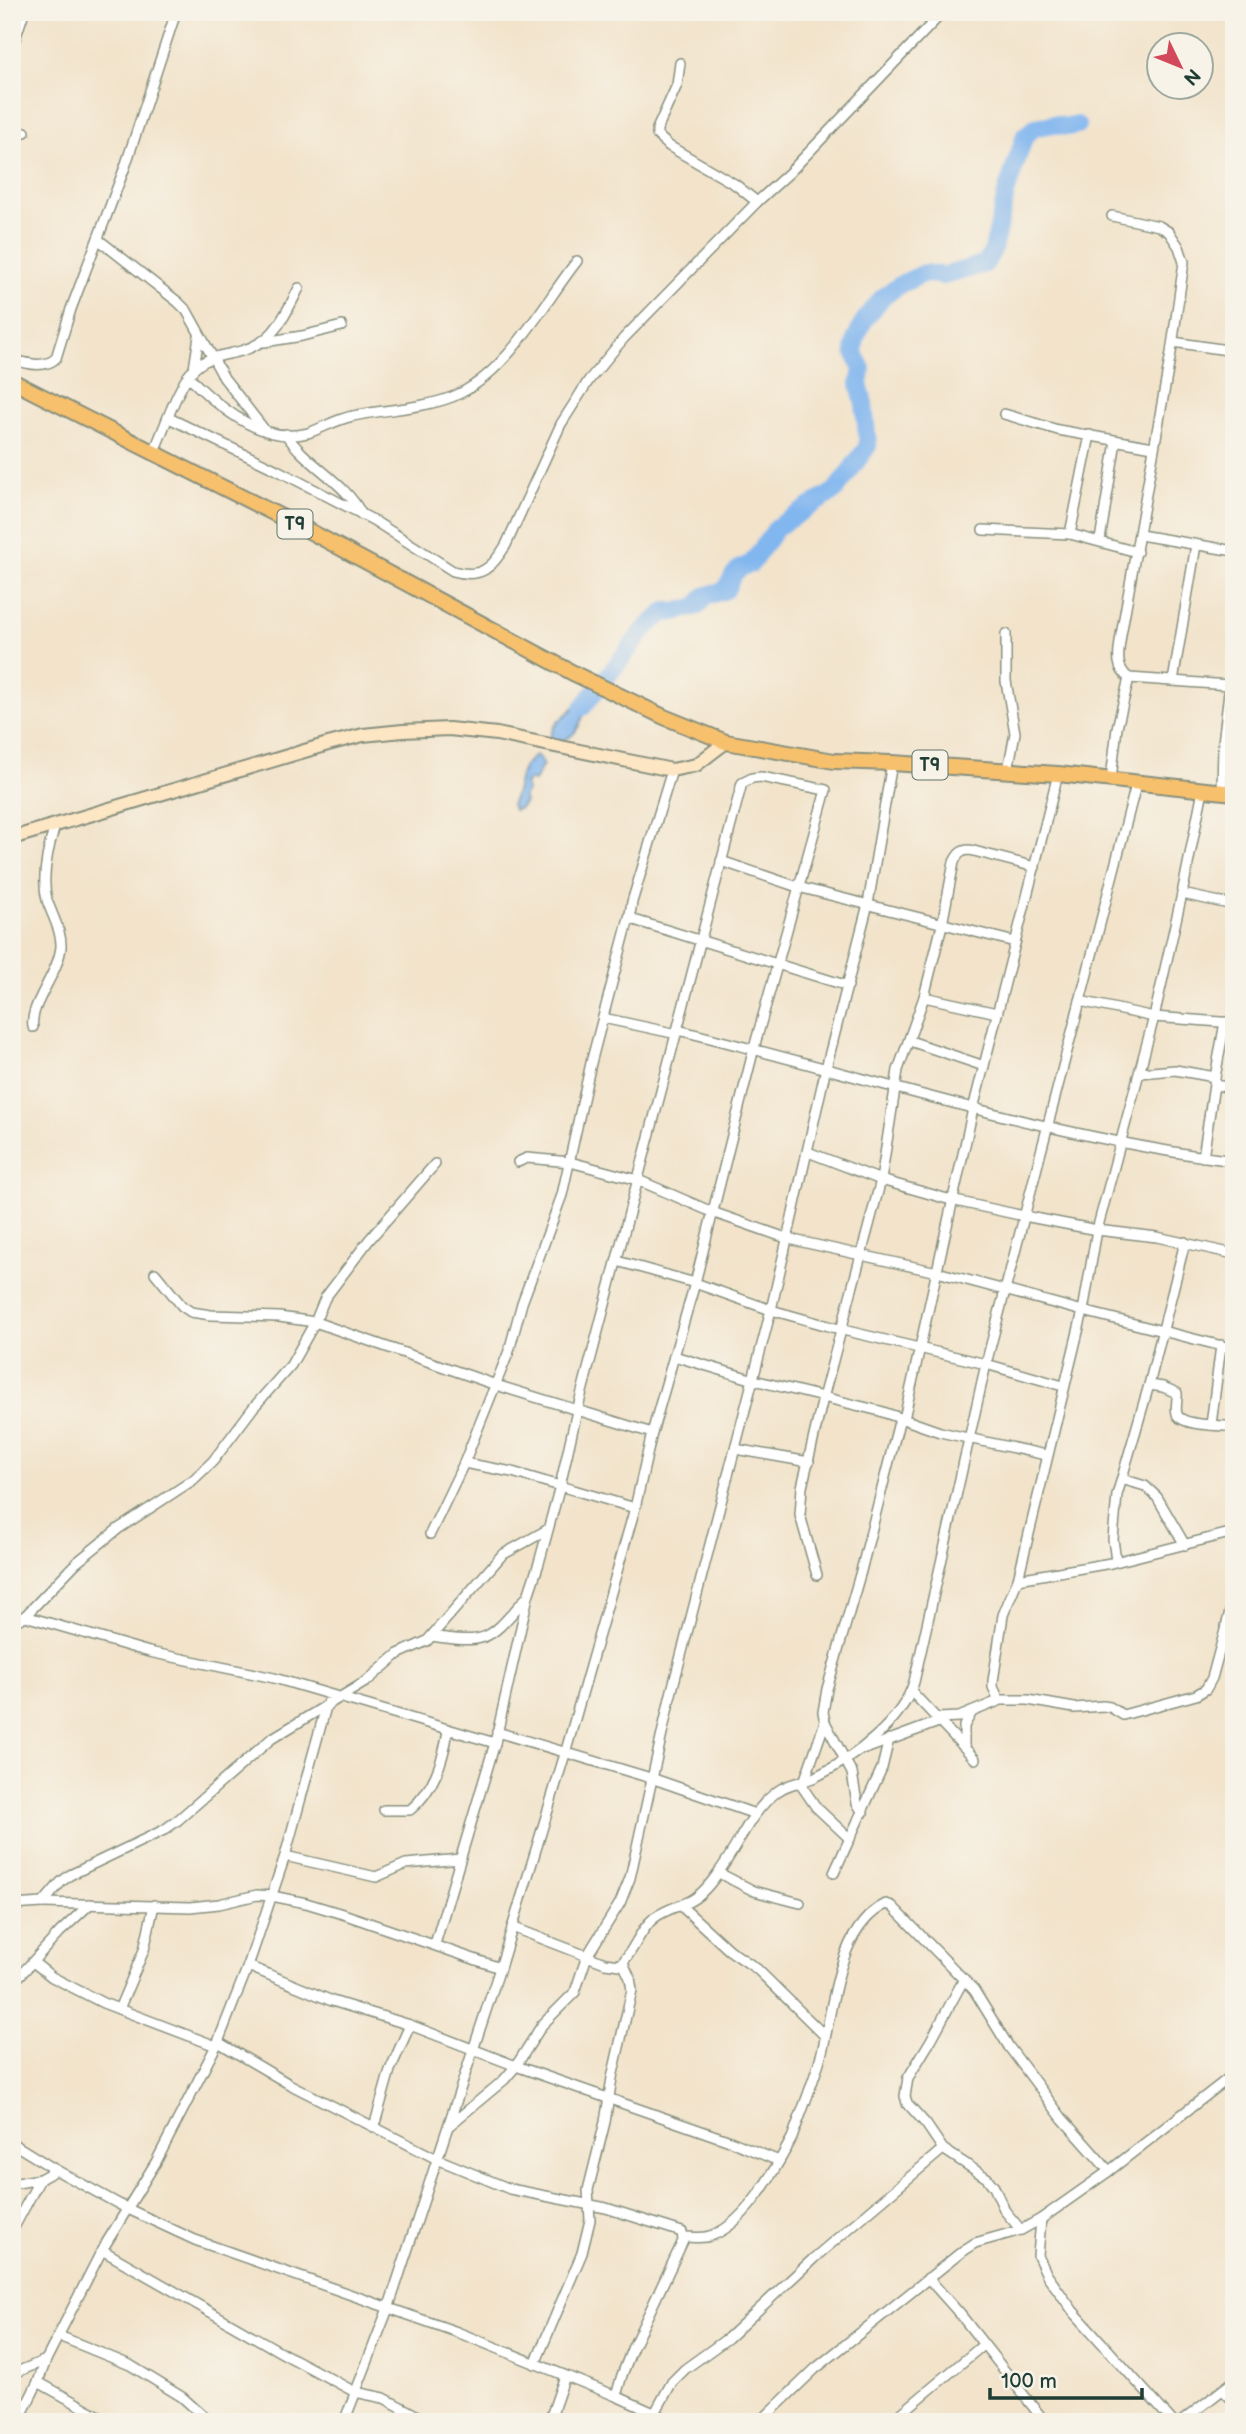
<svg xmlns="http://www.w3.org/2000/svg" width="1246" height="2434" font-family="'Balsamiq Sans',sans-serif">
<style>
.water{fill:#81b6ef;stroke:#507a92;stroke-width:2}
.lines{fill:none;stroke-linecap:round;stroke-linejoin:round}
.river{stroke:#81b6ef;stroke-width:18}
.minor-casing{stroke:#88907f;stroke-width:12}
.secondary-casing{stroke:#88907f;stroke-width:16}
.trunk-casing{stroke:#88907f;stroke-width:18}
.minor{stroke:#fff;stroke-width:9}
.secondary{stroke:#fce6c4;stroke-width:12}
.trunk{stroke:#f7c06c;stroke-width:14}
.labels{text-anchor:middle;stroke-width:5;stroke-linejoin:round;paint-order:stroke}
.shield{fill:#f7f3e8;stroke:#60746a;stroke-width:2}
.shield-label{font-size:18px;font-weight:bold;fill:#1f3d34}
</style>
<rect width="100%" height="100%" fill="#f7f3e8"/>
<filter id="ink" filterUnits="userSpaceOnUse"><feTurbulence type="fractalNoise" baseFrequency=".0143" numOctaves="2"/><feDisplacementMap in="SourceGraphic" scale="14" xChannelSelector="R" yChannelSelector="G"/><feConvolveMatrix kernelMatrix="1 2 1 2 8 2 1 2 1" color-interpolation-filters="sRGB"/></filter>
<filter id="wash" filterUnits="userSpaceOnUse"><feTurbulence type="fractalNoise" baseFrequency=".00686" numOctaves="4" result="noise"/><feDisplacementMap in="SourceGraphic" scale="28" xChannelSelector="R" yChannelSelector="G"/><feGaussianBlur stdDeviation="1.57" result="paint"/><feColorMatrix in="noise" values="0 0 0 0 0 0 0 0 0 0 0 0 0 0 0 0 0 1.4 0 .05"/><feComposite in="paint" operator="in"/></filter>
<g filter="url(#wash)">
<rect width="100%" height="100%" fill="#f2e3ca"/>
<!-- water -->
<g class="water">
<path d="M580,702L585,711C579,728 574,740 554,742L550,738L553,729L558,722Z"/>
<path d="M536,755L543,764L534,781L529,780L525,784L527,791L523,796L525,802L520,808L514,810L511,805C523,782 513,773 536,755Z"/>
</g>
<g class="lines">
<!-- river -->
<path class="river" d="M583,707L645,629L667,610L671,613L698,606L705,596L726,590C732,576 736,567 751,564L777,527L835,491L868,446L864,404L859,384L862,369L854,352L856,337L865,319L882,298L901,284L925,273L943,276L985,264L993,250L1007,190L1025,135L1036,127L1054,124L1067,127L1077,125"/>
</g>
</g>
<g filter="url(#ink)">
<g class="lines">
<defs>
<g id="minor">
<polyline points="12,48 24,12"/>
<polyline points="680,63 677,85 657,129 657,135 669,146 736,185 757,202"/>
<polyline points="12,133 25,132"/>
<path d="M1112,216L1159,226L1169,232L1179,247L1184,262L1171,353L1121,635C1119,651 1114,667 1129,678L1229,685"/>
<polyline points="99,240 178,302 187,311 224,378 263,428"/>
<polyline points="264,342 302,336 342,326"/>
<polyline points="1173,342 1234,351"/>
<path d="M12,359C26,364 45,369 56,358L71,309L125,167L176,12"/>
<polyline points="194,369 199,336"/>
<path d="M188,376C216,405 263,445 308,433C323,428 337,419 353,416C386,409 420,409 452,397C506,376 543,304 577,261"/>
<polyline points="1004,414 1058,430 1153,447"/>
<path d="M169,418L277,470L373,520L453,571C481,579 492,568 506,545L561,424L589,380L624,338L757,202L789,173L943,12"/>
<path d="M286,434C306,465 345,481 362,515"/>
<path d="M154,451C165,428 177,386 194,369C205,358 219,356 233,353C273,345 282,321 299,288"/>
<polyline points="983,530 1070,534 1137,552"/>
<polyline points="1070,534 1090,435"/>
<polyline points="1140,535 1234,551"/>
<polyline points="1100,540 1116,441"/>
<polyline points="1006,634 1006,681 1015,733 1008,770"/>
<polyline points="1173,681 1196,545"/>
<polyline points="672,770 632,902 630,914 634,920 848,986"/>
<polyline points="1111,779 1117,728 1129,678"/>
<polyline points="1222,792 1223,743 1234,650"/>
<polyline points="721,861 798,887 1015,942"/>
<polyline points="1182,894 1203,790"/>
<polyline points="924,997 997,1013"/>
<polyline points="1080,1001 1154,1017 1234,1023"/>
<polyline points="603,1018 677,1034"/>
<path d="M33,1027C29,1005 58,975 61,947C62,932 52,915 47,900C41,877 48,848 55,826"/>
<path d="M678,1030C862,1075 1045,1137 1234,1161"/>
<polyline points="910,1041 984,1066"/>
<polyline points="1140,1073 1175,1070 1215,1077"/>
<polyline points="1214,1083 1225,1022"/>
<polyline points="808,1152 881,1180 951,1200 1024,1216 1097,1230 1157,1237 1234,1254"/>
<polyline points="1203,1157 1214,1085 1234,1088"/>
<polyline points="518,1162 527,1158 570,1162 638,1180 712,1212 789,1239 937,1272 1083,1311 1234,1349"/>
<polyline points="617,1261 695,1283 771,1310 843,1330 986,1364 1063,1386"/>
<polyline points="155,1273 182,1306 191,1312 211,1315 279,1317 315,1322 496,1385 652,1433"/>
<polyline points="674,1356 754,1380 880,1411 940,1432 1046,1455"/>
<path d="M1149,1385L1163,1387L1177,1393C1178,1400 1174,1410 1178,1416C1185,1426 1221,1425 1234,1427"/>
<polyline points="904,1419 973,1109 1058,774"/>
<polyline points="1211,1425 1221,1345"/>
<polyline points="735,1449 809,1462"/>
<polyline points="1122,1479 1145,1486 1157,1497 1185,1545"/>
<polyline points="430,1534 464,1463 509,1351 522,1303 562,1195 591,1063 630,914"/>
<polyline points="1116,1561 1113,1539 1117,1495 1149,1385 1185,1242"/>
<path d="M817,1575L800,1515L802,1487L823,1398L881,1180L898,1070L924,997L942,925L954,862C958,854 961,850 970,850L1035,867"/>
<polyline points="1018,1579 1111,1563 1234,1532"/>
<polyline points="25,1616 149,1652 274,1678 495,1743"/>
<polyline points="12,1623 25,1616 76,1563 118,1529 193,1480 213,1461 253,1408 291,1365 315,1322 325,1298 369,1240 435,1164"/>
<path d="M432,1636C490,1645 489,1639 526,1598"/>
<polyline points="911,1691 975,1759"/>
<polyline points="999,1700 993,1687 993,1681 1003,1615 1018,1579 1083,1311 1097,1230 1154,1017 1182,894 1234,905"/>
<polyline points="938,1718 959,1717 1001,1700 1028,1700 1074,1708 1103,1706 1110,1707 1123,1715 1196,1695 1206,1689 1212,1678 1234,1597"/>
<polyline points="497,1732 654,1779 755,1814"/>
<polyline points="964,1746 964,1726 972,1712"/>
<polyline points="865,1749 941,1721"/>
<polyline points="799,1782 816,1807 850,1839"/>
<polyline points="804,1782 825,1722"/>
<path d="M384,1810H410C434,1790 443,1761 448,1731"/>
<polyline points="863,1813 857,1803 852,1773 825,1722 823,1712 827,1689 861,1571 900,1418"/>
<polyline points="285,1856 376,1877 406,1864 460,1859"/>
<polyline points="719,1873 754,1891 800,1903"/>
<polyline points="834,1873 882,1768 889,1739"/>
<polyline points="43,1903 190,1907 219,1904 257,1895 272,1896 306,1903 346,1915 500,1968"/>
<polyline points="12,1905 43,1903 61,1882 70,1875 164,1830 178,1820 271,1739 367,1681 398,1654 427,1641 502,1555 547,1530"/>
<polyline points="680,1905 729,1950 757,1969 825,2036"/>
<path d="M512,1927L605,1963L620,1965C634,1952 639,1930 654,1918C665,1910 676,1907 688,1902C700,1897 711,1883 718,1873C739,1846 749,1812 778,1791C789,1782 804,1783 817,1776C854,1758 902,1722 914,1682L986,1364L1137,781"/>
<polyline points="435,1944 495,1743 528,1596 539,1563 560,1486 512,1472 464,1463"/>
<polyline points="33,1962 52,1977 103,2003 216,2046"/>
<polyline points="248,1966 332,2001 410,2025 516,2066 730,2141 779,2161"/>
<polyline points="964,1979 931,2040 908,2078 905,2096 907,2103 926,2124 943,2149 987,2178 994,2187 1005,2211 1021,2230"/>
<polyline points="12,1984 60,1932 90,1904"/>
<polyline points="119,2009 144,1950 154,1905"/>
<polyline points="218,2042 289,2084 437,2159 510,2189 606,2208 682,2232 683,2241 632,2349 622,2375 616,2396"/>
<polyline points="450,2125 504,2080 516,2066 542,2025 575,1992 587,1956 620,1903 630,1878 670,1698 771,1310 826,1068 868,904 892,763"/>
<polyline points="374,2127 390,2070 410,2025"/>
<polyline points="12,2143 56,2170 126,2208 195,2240 457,2332 616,2396 674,2422"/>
<polyline points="12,2184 40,2179 56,2170"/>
<polyline points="1041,2219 1038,2256 1047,2275 1073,2311 1173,2422"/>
<polyline points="12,2231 40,2179"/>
<path d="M684,2237C691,2237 699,2238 706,2237C743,2230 776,2168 792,2138C802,2110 814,2081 822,2052C834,2005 837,1928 886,1904L892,1906L974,1990L1009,2047L1062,2118L1109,2171"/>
<polyline points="102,2250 284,2354 355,2392 384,2398 429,2422"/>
<polyline points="928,2278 960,2314 1045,2422"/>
<polyline points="59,2336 130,2365 182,2397 210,2422"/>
<polyline points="535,2364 582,2253 590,2220 588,2190 605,2122 612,2078 632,1990 630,1978 623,1963"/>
<polyline points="12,2374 46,2360"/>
<polyline points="38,2382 110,2422"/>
<polyline points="1223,2390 1234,2402"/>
<polyline points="18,2422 38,2382 46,2360 102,2250 156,2162 218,2042 248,1966 285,1856 327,1703"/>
<polyline points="344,2422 389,2306 500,1968 565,1754 635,1508 652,1433 695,1283 754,1048 826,790 761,777 752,778 742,783 577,1411 560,1486 635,1508"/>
<polyline points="549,2422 565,2376"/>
<polyline points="650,2422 672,2382 685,2369 728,2338 814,2258 943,2149"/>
<polyline points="760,2422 815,2369 964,2250 975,2243 1021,2230 1041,2219 1109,2171 1234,2074"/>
<polyline points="891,2422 983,2345"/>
<polyline points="1181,2422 1234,2381"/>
</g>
<polyline id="secondary" points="12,838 328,744 363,735 403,731 449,729 497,734 672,770 696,765 726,742"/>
<polyline id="trunk" points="12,381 313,533 575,674 664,717 726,742 834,761 892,763 1058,774 1234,793"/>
</defs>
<!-- minor casing -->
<use href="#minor" class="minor-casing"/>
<!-- secondary casing -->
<use href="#secondary" class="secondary-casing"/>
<!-- trunk casing -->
<use href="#trunk" class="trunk-casing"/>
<!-- minor -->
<use href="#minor" class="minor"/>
<!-- secondary -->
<use href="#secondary" class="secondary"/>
<!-- trunk -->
<use href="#trunk" class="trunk"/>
</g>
</g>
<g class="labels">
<!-- shield labels -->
<g class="shield">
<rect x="277.5" y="509.5" width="35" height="29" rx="5"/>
<rect x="912.5" y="750.5" width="35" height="29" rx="5"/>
</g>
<g class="shield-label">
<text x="295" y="530">T9</text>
<text x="930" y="771">T9</text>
</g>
</g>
<!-- margin -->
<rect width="1246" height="2434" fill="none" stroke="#f7f3e8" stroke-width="42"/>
<!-- north arrow -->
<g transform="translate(1180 66) rotate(133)"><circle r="33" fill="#f7f3e8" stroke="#a1aaa0" stroke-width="2"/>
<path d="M0-5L12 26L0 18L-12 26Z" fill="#d1495b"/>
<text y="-10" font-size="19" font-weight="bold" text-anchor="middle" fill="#1f3d34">N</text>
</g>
<!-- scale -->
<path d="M990 2388v10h152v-10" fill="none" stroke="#1f3d34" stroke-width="3.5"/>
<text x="1001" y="2388" font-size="21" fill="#1f3d34" stroke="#f7f3e8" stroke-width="5" paint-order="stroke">100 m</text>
</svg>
